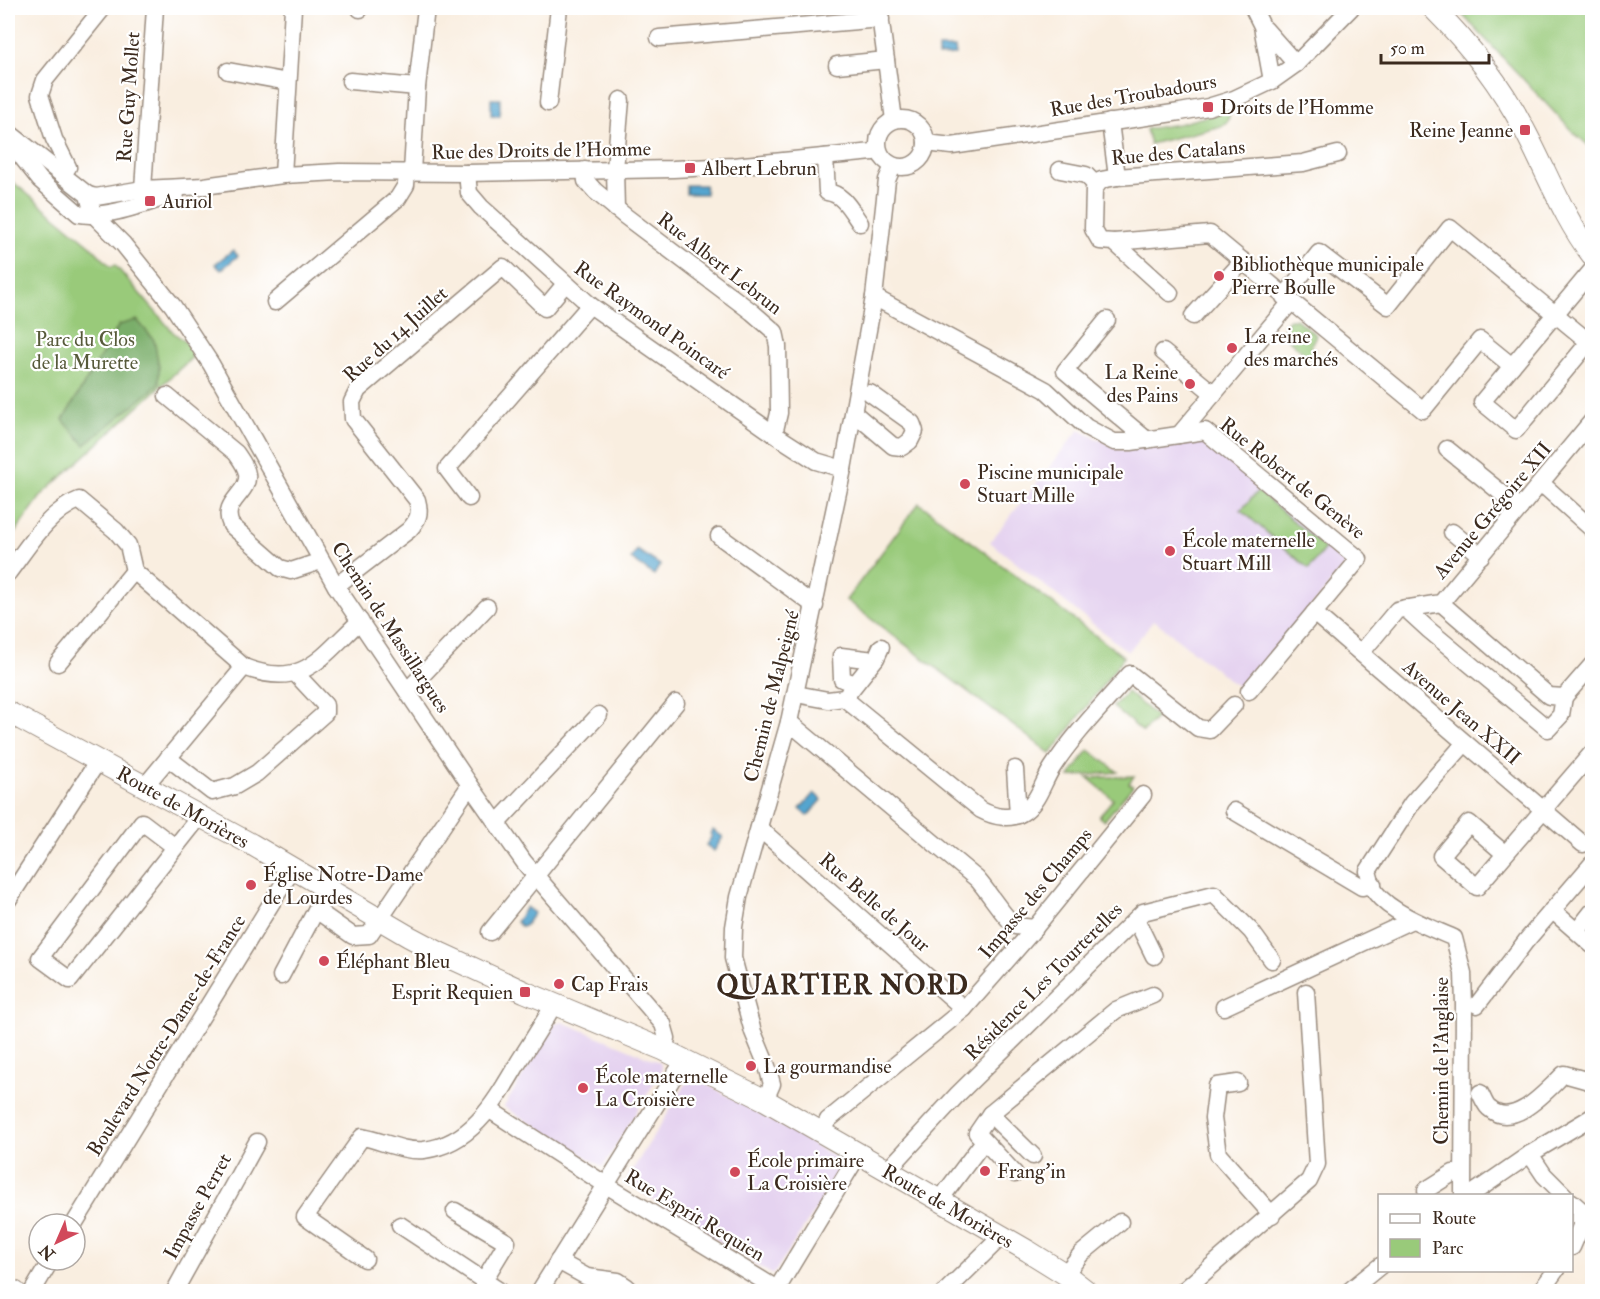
<svg xmlns="http://www.w3.org/2000/svg" width="1600" height="1299" font-family="'IM FELL Double Pica',serif">
<style>
.built{fill:#e5d3f0}
.green{fill:#99ca7a;stroke:#6a7a4c;stroke-width:1.5}
.forest{fill:#7aae6a;stroke:#5a6c44;stroke-width:1.5}
.water{fill:#55a5cf;stroke:#486876;stroke-width:1.5}
.lines{fill:none;stroke-linecap:round;stroke-linejoin:round}
.minor-casing{stroke:#9a8c7f;stroke-width:19}
.major-casing{stroke:#9a8c7f;stroke-width:23}
.minor{stroke:#fff;stroke-width:16}
.major{stroke:#fff;stroke-width:21}
.poi-dot{fill:#d1495b;stroke:#fff;stroke-width:2}
.labels{text-anchor:middle;stroke-width:4.5;stroke-linejoin:round;paint-order:stroke}
.street-label{font-size:20px;fill:#3b2a1e;stroke:#fff}
.poi-label{font-size:20px;fill:#3b2a1e;stroke:#fff;text-anchor:start}
.park-label{font-size:20px;fill:#575a3a;stroke:#fff}
.district-label{font-size:26px;font-weight:bold;letter-spacing:1.5px;fill:#3b2a1e;stroke:#fff}
</style>
<rect width="100%" height="100%" fill="#fff"/>
<filter id="ink" filterUnits="userSpaceOnUse"><feTurbulence type="fractalNoise" baseFrequency=".0167" numOctaves="2"/><feDisplacementMap in="SourceGraphic" scale="12" xChannelSelector="R" yChannelSelector="G"/><feConvolveMatrix kernelMatrix="1 2 1 2 8 2 1 2 1" color-interpolation-filters="sRGB"/></filter>
<filter id="wash" filterUnits="userSpaceOnUse"><feTurbulence type="fractalNoise" baseFrequency=".008" numOctaves="4" result="noise"/><feDisplacementMap in="SourceGraphic" scale="24" xChannelSelector="R" yChannelSelector="G"/><feGaussianBlur stdDeviation="1.35" result="paint"/><feColorMatrix in="noise" values="0 0 0 0 0 0 0 0 0 0 0 0 0 0 0 0 0 1.4 0 .05"/><feComposite in="paint" operator="in"/></filter>
<g filter="url(#wash)">
<rect width="100%" height="100%" fill="#f9eee0"/>
<!-- built -->
<g class="built">
<polygon points="1079,430 1121,450 1206,440 1350,560 1242,690 1154,620 1128,652 990,542"/>
<polygon points="562,1022 660,1062 662,1070 603,1167 504,1107 554,1024"/>
<polygon points="696,1078 846,1163 773,1275 625,1182 687,1082"/>
</g>
<!-- green -->
<g class="green">
<polygon points="1456,8 1592,8 1592,142 1589,146 1572,131"/>
<polygon points="1230,110 1228,121 1221,126 1150,144 1146,129 1178,124"/>
<polygon points="8,178 90,245 111,267 115,265 173,332 198,352 42,495 8,542"/>
<polygon points="1289,319 1296,319 1316,335 1311,346 1315,350 1309,358 1286,337 1283,330"/>
<polygon points="1258,491 1325,548 1309,569 1241,510"/>
<polygon points="919,503 1124,657 1051,754 846,600"/>
<polygon points="1127,692 1157,717 1143,732 1113,707"/>
<polygon points="1089,750 1118,772 1069,777"/>
<polygon points="1134,776 1129,783 1133,786 1104,821 1099,817 1113,799 1088,778"/>
</g>
<!-- forest -->
<polygon class="forest" points="137,320 154,340 159,366 159,384 85,445 63,420 119,325"/>
<!-- water -->
<g class="water">
<polygon points="938,48 955,48 956,55 938,56"/>
<polygon points="491,99 500,99 500,116 491,115"/>
<polygon points="686,185 705,185 706,194 686,194"/>
<polygon points="233,250 238,256 221,270 215,264"/>
<polygon points="637,550 660,565 654,575 631,559"/>
<polygon points="814,793 822,800 808,816 800,809"/>
<polygon points="713,830 723,837 714,851 706,845 712,836 710,834"/>
<polygon points="526,907 534,913 526,925 522,927 516,922"/>
</g>
</g>
<g filter="url(#ink)">
<g class="lines">
<defs>
<g id="minor">
<polyline points="879,8 894,120"/>
<polyline points="1253,8 1262,26 1272,81"/>
<polyline points="360,9 360,8"/>
<polyline points="1265,29 1296,64"/>
<polyline points="659,38 881,19"/>
<polyline points="837,65 886,60"/>
<polyline points="228,71 288,82"/>
<polyline points="350,81 417,87"/>
<polyline points="548,103 559,8"/>
<circle cx="902" cy="143" r="24"/>
<polyline points="1110,122 1117,177"/>
<polyline points="8,132 88,195 93,214 123,244 173,306 211,364 336,586 470,785 524,862 663,1024 667,1038 664,1050"/>
<path d="M10,142L40,180L79,214C106,219 149,202 176,194"/>
<polyline points="926,143 952,146 1180,112 1208,107 1234,99 1272,81 1296,64 1351,8"/>
<polyline points="1338,154 1303,163 1117,177 1101,180 1094,189 1093,229 1100,241 1114,242 1210,234 1423,410 1480,340 1512,366 1592,270"/>
<path d="M825,157L827,192C844,194 851,211 860,223"/>
<polyline points="585,170 586,181 595,191 625,216 752,312 775,332 778,346 779,413 774,434"/>
<polyline points="1060,170 1086,175 1096,185"/>
<polyline points="412,172 417,87 426,8"/>
<polyline points="467,173 469,193 481,207 590,305 774,434 816,461 843,469"/>
<polyline points="63,174 68,167 54,139 40,95 45,80 103,8"/>
<polyline points="283,175 293,8"/>
<polyline points="143,189 155,8"/>
<polyline points="88,195 96,197 143,189 204,186 283,175 339,172 467,173 673,169 733,166 873,152 878,149"/>
<polyline points="616,209 615,169 621,100"/>
<polyline points="1114,242 1170,293"/>
<polyline points="874,297 1046,390 1086,427 1114,442 1131,442 1205,431 1359,559 1249,691"/>
<polyline points="1284,297 1319,253 1388,306 1450,228 1589,342 1516,430 1482,402 1512,366"/>
<polyline points="275,302 398,198 406,185 407,172"/>
<polyline points="1193,316 1243,261"/>
<polyline points="1107,320 1065,371 1147,440"/>
<polyline points="1163,352 1214,394"/>
<path d="M167,396L236,453C240,459 246,466 247,474C250,494 220,501 231,525L280,568L291,571L321,561"/>
<polyline points="854,413 893,446 902,447 910,441 915,431 912,423 870,393"/>
<polyline points="1179,435 1291,302"/>
<polyline points="1447,449 1520,508"/>
<polyline points="1541,483 1592,529"/>
<polyline points="469,498 447,469 590,305"/>
<polyline points="1452,532 1481,556"/>
<polyline points="719,536 815,606"/>
<path d="M8,573C28,547 48,512 79,500L116,531L128,545L134,571L244,667"/>
<path d="M336,586L409,530C418,520 421,514 417,500L353,419L352,402L358,390L503,267L545,308L565,284"/>
<polyline points="1441,603 1549,696 1564,697 1592,665"/>
<polyline points="1405,608 1429,630 1548,729 1561,715 1564,697"/>
<polyline points="1314,613 1583,844"/>
<polyline points="1361,653 1397,610 1441,603 1592,421"/>
<polyline points="58,663 134,571"/>
<polyline points="855,684 842,679 841,656 874,660"/>
<polyline points="407,691 487,607"/>
<polyline points="849,692 876,658 881,647"/>
<path d="M796,694L828,700L844,698L981,810C994,817 1012,821 1025,811C1039,800 1043,782 1052,768C1074,734 1104,704 1130,674L1198,728L1210,730L1234,705"/>
<path d="M789,722L977,879C991,895 1000,912 1015,926L1035,928"/>
<polyline points="168,758 212,792 235,786 257,773 325,713 325,705 295,673"/>
<polyline points="1015,769 1018,815"/>
<path d="M145,786L244,667C303,690 320,658 360,621"/>
<polyline points="1234,811 1362,887 1373,884"/>
<polyline points="497,823 599,715"/>
<polyline points="759,828 964,1009"/>
<polyline points="175,847 142,822 40,958 70,980 200,816"/>
<polyline points="1505,854 1469,823 1441,856 1477,887 1592,753"/>
<polyline points="8,900 98,761"/>
<polyline points="316,910 353,936 369,935 470,785"/>
<polyline points="1552,910 1592,945"/>
<polyline points="1136,919 1154,956"/>
<polyline points="1577,931 1592,912"/>
<polyline points="490,932 676,703"/>
<polyline points="281,976 316,910 330,890"/>
<polyline points="1477,1005 1526,941 1592,864"/>
<polyline points="1224,1007 1412,920"/>
<polyline points="1238,1083 1217,1086 1213,1118 1218,1154 1272,1215"/>
<path d="M1480,1093C1483,1098 1485,1106 1490,1109C1514,1130 1548,1089 1564,1074L1589,1081L1592,1079"/>
<polyline points="765,1100 772,1084 767,1066 753,1032 733,958 734,927 739,897 789,722 843,469 874,297 887,180 893,166"/>
<polyline points="490,1110 606,1185 777,1289 858,1155"/>
<polyline points="990,1114 1033,1156"/>
<polyline points="821,1133 828,1120 964,1009 1029,935 1143,795"/>
<polyline points="1530,1154 1544,1175 1565,1196"/>
<polyline points="887,1171 958,1094 1143,912 1214,894 1251,931 1272,960"/>
<polyline points="1015,1174 977,1133 990,1114 1116,1010 1153,995"/>
<polyline points="1426,1190 1453,1173 1462,1174"/>
<path d="M1463,1196L1464,1005L1463,973L1454,938C1431,928 1391,913 1376,893C1372,888 1370,878 1368,871L1412,803L1465,743"/>
<polyline points="1469,1196 1530,1154 1592,1117"/>
<polyline points="939,1201 984,1141"/>
<polyline points="1572,1202 1581,1210 1581,1226 1572,1247"/>
<polyline points="455,1211 507,1242 484,1280"/>
<polyline points="74,1224 293,868"/>
<polyline points="400,1225 501,1292"/>
<path d="M365,1259L305,1217L362,1137C383,1141 403,1152 424,1150C473,1144 496,1100 518,1063C530,1044 543,1024 554,1004"/>
<polyline points="558,1261 587,1277 618,1281 627,1287"/>
<polyline points="1065,1274 1081,1254 1120,1222"/>
<polyline points="32,1292 51,1260"/>
<polyline points="174,1292 257,1142"/>
<polyline points="539,1292 684,1060"/>
<polyline points="945,1292 1001,1237"/>
<polyline points="1182,1292 1309,1181 1317,1164 1306,992"/>
<polyline points="1348,1292 1380,1266"/>
<polyline points="1540,1292 1556,1270"/>
</g>
<g id="major">
<path d="M1433,8C1468,43 1501,85 1524,129C1547,172 1563,217 1592,255"/>
<polyline points="8,712 251,844 408,936 440,953 525,992 664,1050 765,1100 1028,1251 1065,1274 1088,1292"/>
<polyline points="8,1289 15,1292"/>
</g>
</defs>
<!-- minor casing -->
<use href="#minor" class="minor-casing"/>
<!-- major casing -->
<use href="#major" class="major-casing"/>
<!-- minor -->
<use href="#minor" class="minor"/>
<!-- major -->
<use href="#major" class="major"/>
</g>
</g>
<!-- markers -->
<g class="poi-dot">
<rect x="1202" y="101" width="12" height="12" rx="3"/>
<rect x="1519" y="124" width="12" height="12" rx="3"/>
<rect x="684" y="162" width="12" height="12" rx="3"/>
<rect x="144" y="195" width="12" height="12" rx="3"/>
<circle cx="1219" cy="276" r="6"/>
<circle cx="1232" cy="348" r="6"/>
<circle cx="1190" cy="384" r="6"/>
<circle cx="965" cy="484" r="6"/>
<circle cx="1170" cy="551" r="6"/>
<circle cx="251" cy="885" r="6"/>
<circle cx="324" cy="961" r="6"/>
<circle cx="559" cy="984" r="6"/>
<rect x="519" y="986" width="12" height="12" rx="3"/>
<circle cx="751" cy="1066" r="6"/>
<circle cx="583" cy="1088" r="6"/>
<circle cx="985" cy="1171" r="6"/>
<circle cx="735" cy="1172" r="6"/>
</g>
<g class="labels">
<!-- street labels -->
<g class="street-label">
<text transform="translate(1133 95) rotate(-10)" y="7">Rue des Troubadours</text>
<text transform="translate(128 97) rotate(-86)" y="7">Rue Guy Mollet</text>
<text transform="translate(541 150) rotate(-1)" y="7">Rue des Droits de l'Homme</text>
<text transform="translate(1178 152) rotate(-5)" y="7">Rue des Catalans</text>
<text transform="translate(720 263) rotate(38)" y="7">Rue Albert Lebrun</text>
<text transform="translate(652 320) rotate(36)" y="7">Rue Raymond Poincaré</text>
<text transform="translate(395 334) rotate(-42)" y="7">Rue du 14 Juillet</text>
<text transform="translate(1293 478) rotate(39)" y="7">Rue Robert de Genève</text>
<text transform="translate(1492 510) rotate(-50)" y="7">Avenue Grégoire XII</text>
<text transform="translate(391 627) rotate(57)" y="7">Chemin de Massillargues</text>
<text transform="translate(771 696) rotate(-76)" y="7">Chemin de Malpeigné</text>
<text transform="translate(1462 712) rotate(41)" y="7">Avenue Jean XXII</text>
<text transform="translate(183 807) rotate(29)" y="7">Route de Morières</text>
<text transform="translate(1035 893) rotate(-50)" y="7">Impasse des Champs</text>
<text transform="translate(875 902) rotate(41)" y="7">Rue Belle de Jour</text>
<text transform="translate(1043 981) rotate(-45)" y="7">Résidence Les Tourterelles</text>
<text transform="translate(166 1035) rotate(-58)" y="7">Boulevard Notre-Dame-de-France</text>
<text transform="translate(1441 1061) rotate(-90)" y="7">Chemin de l'Anglaise</text>
<text transform="translate(197 1206) rotate(-61)" y="7">Impasse Perret</text>
<text transform="translate(948 1206) rotate(30)" y="7">Route de Morières</text>
<text transform="translate(695 1215) rotate(31)" y="7">Rue Esprit Requien</text>
</g>
<!-- poi labels -->
<g class="poi-label">
<text x="1220" y="114">Droits de l'Homme</text>
<text x="1513" y="137" text-anchor="end">Reine Jeanne</text>
<text x="702" y="175">Albert Lebrun</text>
<text x="162" y="208">Auriol</text>
<text x="1231" y="271">Bibliothèque municipale<tspan x="1231" dy="23">Pierre Boulle</tspan></text>
<text x="1244" y="343">La reine<tspan x="1244" dy="23">des marchés</tspan></text>
<text x="1178" y="379" text-anchor="end">La Reine<tspan x="1178" dy="23">des Pains</tspan></text>
<text x="977" y="479">Piscine municipale<tspan x="977" dy="23">Stuart Mille</tspan></text>
<text x="1182" y="547">École maternelle<tspan x="1182" dy="23">Stuart Mill</tspan></text>
<text x="263" y="881">Église Notre-Dame<tspan x="263" dy="23">de Lourdes</tspan></text>
<text x="336" y="968">Éléphant Bleu</text>
<text x="571" y="991">Cap Frais</text>
<text x="513" y="999" text-anchor="end">Esprit Requien</text>
<text x="763" y="1073">La gourmandise</text>
<text x="595" y="1083">École maternelle<tspan x="595" dy="23">La Croisière</tspan></text>
<text x="747" y="1167">École primaire<tspan x="747" dy="23">La Croisière</tspan></text>
<text x="997" y="1178">Frang'in</text>
</g>
<!-- park labels -->
<g class="park-label">
<text x="85" y="346">Parc du Clos<tspan x="85" dy="23">de la Murette</tspan></text>
</g>
<!-- district labels -->
<g class="district-label">
<text x="843" y="994">QUARTIER NORD</text>
</g>
</g>
<!-- margin -->
<rect width="1600" height="1299" fill="none" stroke="#fff" stroke-width="30"/>
<!-- legend -->
<rect x="1378" y="1194" width="195" height="78" fill="#ffffff" stroke="#b1aaa5" stroke-width="1.5"/>
<rect x="1390" y="1214" width="30" height="9" fill="#ffffff" stroke="#b1aaa5" stroke-width="1.5"/>
<text x="1432" y="1224" font-size="18" fill="#3b2a1e">Route</text>
<rect x="1390" y="1239" width="30" height="18" fill="#99ca7a" stroke="#b1aaa5" stroke-width="1.5"/>
<text x="1432" y="1254" font-size="18" fill="#3b2a1e">Parc</text>
<!-- north arrow -->
<g transform="translate(57 1242) rotate(224)"><circle r="28" fill="#ffffff" stroke="#b1aaa5" stroke-width="1.5"/>
<path d="M0-4.5L10 22L0 15L-10 22Z" fill="#d1495b"/>
<text y="-9" font-size="16" font-weight="bold" text-anchor="middle" fill="#3b2a1e">N</text>
</g>
<!-- scale -->
<path d="M1381 54v9h108v-9" fill="none" stroke="#3b2a1e" stroke-width="3"/>
<text x="1390" y="54" font-size="18" fill="#3b2a1e" stroke="#ffffff" stroke-width="4.5" paint-order="stroke">50 m</text>
</svg>
